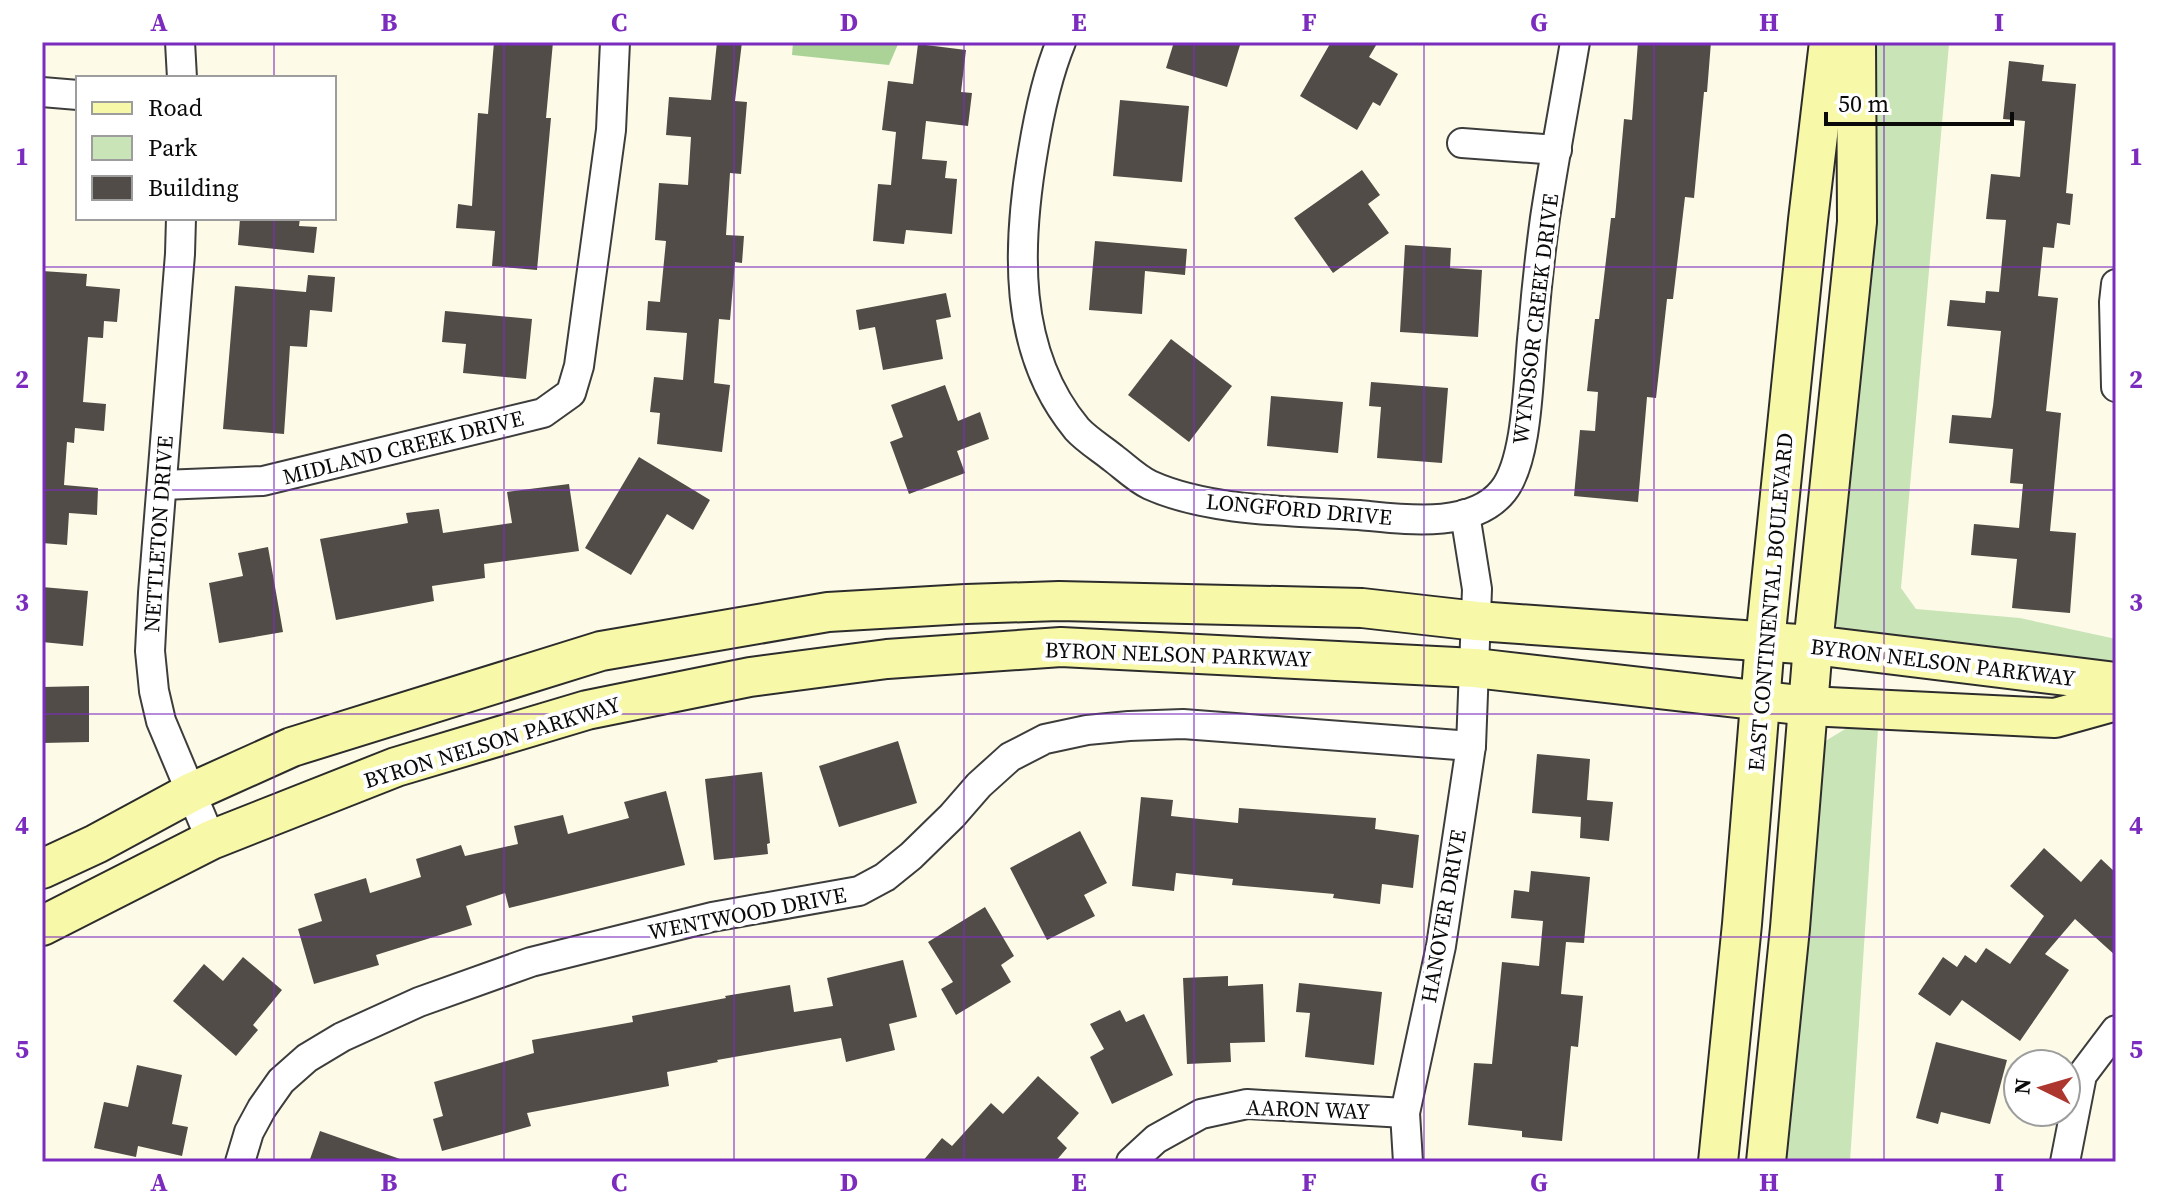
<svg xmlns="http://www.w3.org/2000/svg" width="2158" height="1204" font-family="'Source Serif 4',serif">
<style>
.green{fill:#c9e4b6}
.forest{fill:#abd397}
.building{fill:#514c47}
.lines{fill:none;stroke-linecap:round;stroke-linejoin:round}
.street-casing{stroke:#3d3d3d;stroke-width:32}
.secondary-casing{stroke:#2c2c2c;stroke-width:42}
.street{stroke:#fff;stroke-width:28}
.secondary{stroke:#f8f8a9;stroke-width:38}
.grid{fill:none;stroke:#7b2cbf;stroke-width:2;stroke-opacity:0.55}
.labels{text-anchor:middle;stroke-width:8;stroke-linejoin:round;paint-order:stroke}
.street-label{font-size:22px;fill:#0a0a0a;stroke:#fff}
.neatline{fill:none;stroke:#7b2cbf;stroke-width:3}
.grid-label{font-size:26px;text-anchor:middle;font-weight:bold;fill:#7b2cbf}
</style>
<rect width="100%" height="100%" fill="#fdfbe8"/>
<!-- green -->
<g class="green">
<polygon points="1870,42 1946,42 1949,44 1901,588 1916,609 2020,618 2116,639 2116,673 1844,643 1833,616"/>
<polygon points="1847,728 1878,729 1850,1162 1777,1162 1818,753 1827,740"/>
</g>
<!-- forest -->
<polygon class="forest" points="793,42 899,42 889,65 792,55"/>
<!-- building -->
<g class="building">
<polygon points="494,42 553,42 546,118 551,118 537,270 492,266 495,231 456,228 458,204 472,206 478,113 488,114"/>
<polygon points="717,42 742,42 735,101 747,102 741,174 730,173 726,235 744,236 742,263 735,262 730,320 719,319 714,383 730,385 722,452 657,444 660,413 650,412 654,377 683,380 687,333 646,330 648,301 660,302 666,241 655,240 659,183 688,185 691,137 666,135 669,97 711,100"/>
<polygon points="1174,42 1241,42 1227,87 1166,68"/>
<polygon points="1331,42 1378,42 1369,57 1398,74 1380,106 1373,102 1357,130 1300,96"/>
<polygon points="1638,42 1711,42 1707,92 1704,92 1694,198 1685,197 1673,299 1667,299 1656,398 1647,397 1638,502 1574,496 1580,430 1595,431 1598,392 1587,391 1595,319 1599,319 1611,218 1615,218 1624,119 1632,120"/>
<polygon points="918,44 966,50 961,92 972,93 968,126 926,121 922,159 947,161 945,178 957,179 952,234 906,230 904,244 873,241 878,184 891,185 896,132 882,130 888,81 913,84"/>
<polygon points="2009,61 2044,65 2042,81 2076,84 2066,193 2073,194 2070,225 2057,223 2054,248 2043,247 2038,296 2058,298 2046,411 2061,413 2050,531 2076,533 2070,613 2012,608 2017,559 1971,555 1974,524 2019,528 2023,484 2010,483 2013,449 1949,443 1952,415 1991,418 1993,406 2001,331 1947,326 1950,300 1985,303 1986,291 1999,292 2006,220 1986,219 1991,174 2020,177 2025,121 2003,119"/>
<polygon points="1120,100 1189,106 1182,182 1113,176"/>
<polygon points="1362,170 1380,195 1368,204 1389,233 1333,273 1294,218"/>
<polygon points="240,218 300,218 299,226 317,227 314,253 238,245"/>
<polygon points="1095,241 1187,249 1185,275 1145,271 1142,314 1089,310"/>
<polygon points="1405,245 1451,248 1450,268 1482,270 1478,337 1400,332"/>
<polygon points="42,271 87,274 86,286 120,289 117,322 104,321 103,338 88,337 83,402 106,404 104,431 75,428 74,443 67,442 64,485 98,488 97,515 69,513 67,545 42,543"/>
<polygon points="308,275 335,277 332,312 310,310 307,347 290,346 284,434 223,429 235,286 306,292"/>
<polygon points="946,293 951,317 936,320 943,359 883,370 875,327 859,330 856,310"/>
<polygon points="445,311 532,319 526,379 463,373 466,344 442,342"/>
<polygon points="1171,339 1232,386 1189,442 1128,395"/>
<polygon points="1371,382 1448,388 1442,463 1377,458 1381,407 1369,406"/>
<polygon points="945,385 958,421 980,412 989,439 957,451 965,473 909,494 890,442 903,437 891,405"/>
<polygon points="1271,396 1343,402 1338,453 1267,446"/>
<polygon points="639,457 710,500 693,530 667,514 631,575 585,548"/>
<polygon points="569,484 579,551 484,564 485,578 432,586 434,601 336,620 320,539 408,523 406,513 439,509 443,533 512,523 507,492"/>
<polygon points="268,547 283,632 219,643 209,583 243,576 238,553"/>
<polygon points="42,587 88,591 83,646 42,642"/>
<polygon points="89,686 89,742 42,743 42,687"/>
<polygon points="898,741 917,803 839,827 819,766"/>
<polygon points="1537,754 1590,759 1587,800 1613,802 1609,841 1580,838 1581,817 1532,813"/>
<polygon points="762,772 770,843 767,844 768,854 714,860 705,779"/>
<polygon points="666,791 685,865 509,908 505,893 466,906 472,925 376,955 379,965 314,984 298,929 322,921 314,894 366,878 370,893 421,877 416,859 461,845 465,856 518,844 514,826 563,815 568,834 629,818 624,802"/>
<polygon points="1141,797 1173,800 1171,816 1238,823 1239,808 1376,818 1375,829 1419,835 1413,888 1382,884 1380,904 1333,898 1334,894 1232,885 1233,879 1176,873 1174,891 1132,886"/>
<polygon points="1080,831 1107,883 1084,895 1095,916 1047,940 1010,868"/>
<polygon points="2044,848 2081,882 2101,859 2116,873 2116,956 2075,919 2045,954 2069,970 2020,1041 1962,1000 1950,1016 1918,994 1943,957 1957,967 1965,955 1976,963 1986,948 2010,964 2044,916 2010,886"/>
<polygon points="1531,871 1590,877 1584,943 1566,942 1561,994 1583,996 1578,1047 1571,1046 1562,1141 1522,1137 1522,1131 1468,1125 1474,1063 1492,1064 1502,962 1539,966 1543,921 1511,918 1514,890 1529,892"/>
<polygon points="985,907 1014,956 1001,965 1011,982 956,1015 941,989 953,982 928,942"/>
<polygon points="243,957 282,990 253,1025 258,1030 236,1056 173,1001 204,964 223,981"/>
<polygon points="903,960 917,1017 889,1024 895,1050 846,1062 841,1038 717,1060 718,1062 667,1072 669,1086 527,1113 531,1126 442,1151 433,1119 443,1116 434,1082 534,1053 532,1040 633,1022 632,1016 726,998 725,996 790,985 794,1012 833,1006 827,978"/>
<polygon points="1228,976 1228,986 1263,984 1265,1042 1230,1043 1231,1062 1187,1064 1183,978"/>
<polygon points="1299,983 1382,992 1374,1065 1305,1057 1310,1013 1296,1012"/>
<polygon points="1120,1010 1126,1022 1144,1014 1173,1075 1112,1104 1090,1057 1104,1049 1090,1024"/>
<polygon points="1936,1042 2007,1060 1990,1124 1941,1112 1938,1124 1916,1118"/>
<polygon points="137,1065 182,1075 172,1124 188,1127 182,1156 138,1146 136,1157 94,1148 104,1102 128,1107"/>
<polygon points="1038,1076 1079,1113 1057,1138 1067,1148 1055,1162 922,1162 942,1138 952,1146 991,1103 1003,1114"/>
<polygon points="320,1131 400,1159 400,1162 309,1162"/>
</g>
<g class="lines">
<defs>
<g id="street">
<polyline points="180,42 182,78"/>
<path d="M1061,42C1047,76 1039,114 1033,151C1017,245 1012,351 1077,429C1087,440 1102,449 1113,458C1125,467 1137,479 1150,485C1210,512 1294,511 1359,515C1402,519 1472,530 1503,491C1529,459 1528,371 1533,330C1536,293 1540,255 1545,218C1554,159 1565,101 1575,42"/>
<polyline points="42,92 78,95"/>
<polyline points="1462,143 1557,150"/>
<polyline points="181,218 180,254 153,593 150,651 154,691 161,721 211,840"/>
<polyline points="2116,284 2114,302 2116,387"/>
<polyline points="162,485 263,481 543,413 571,393 579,366 611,130 615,42"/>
<polyline points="240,1162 249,1132 262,1108 281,1081 307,1058 342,1037 419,1002 531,962 712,917 859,891 885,877 911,856 952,816 979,785 1010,757 1045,739 1087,730 1129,726 1183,724 1471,746"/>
<polyline points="1131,1162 1156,1139 1201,1114 1247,1104 1405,1113"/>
<polyline points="1408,1162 1405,1113 1441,946 1471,746 1477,589 1465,514"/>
<polyline points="2065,1162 2082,1075 2116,1030"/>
</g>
<g id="secondary">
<polyline points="42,869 96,844 192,792 292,747 601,651 828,612 966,604 1059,601 1362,608 1477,621 1813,645 2116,682"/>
<polyline points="42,926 211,840 396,767 587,710 750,677 887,659 1061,647 1475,668 1808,706 2055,718 2116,701"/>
<polyline points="1718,1162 1742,924 1765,642 1808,220 1829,42"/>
<polyline points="1766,1162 1790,928 1813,645 1857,222 1856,42"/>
</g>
</defs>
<!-- street casing -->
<use href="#street" class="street-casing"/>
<!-- secondary casing -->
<use href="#secondary" class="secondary-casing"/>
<!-- street -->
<use href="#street" class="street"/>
<!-- secondary -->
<use href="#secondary" class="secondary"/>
</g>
<!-- grid -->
<path class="grid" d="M274,42V78M504,42V1162M734,42V1162M964,42V1162M1194,42V1162M1424,42V1162M1654,42V1162M1884,42V1162M274,218V1162M42,267H2116M42,490H2116M42,714H2116M42,937H2116"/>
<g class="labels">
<!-- street labels -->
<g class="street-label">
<text transform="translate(1535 319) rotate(-83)" y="8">WYNDSOR CREEK DRIVE</text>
<text transform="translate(403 447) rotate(-14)" y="8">MIDLAND CREEK DRIVE</text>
<text transform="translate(1299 509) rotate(5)" y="8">LONGFORD DRIVE</text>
<text transform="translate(158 534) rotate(-86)" y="8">NETTLETON DRIVE</text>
<text transform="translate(1770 602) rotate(-85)" y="8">EAST CONTINENTAL BOULEVARD</text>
<text transform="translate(1178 654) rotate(2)" y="8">BYRON NELSON PARKWAY</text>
<text transform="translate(1943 662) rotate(7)" y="8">BYRON NELSON PARKWAY</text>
<text transform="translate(492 742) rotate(-17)" y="8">BYRON NELSON PARKWAY</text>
<text transform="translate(747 913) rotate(-11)" y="8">WENTWOOD DRIVE</text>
<text transform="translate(1443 916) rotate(-80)" y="8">HANOVER DRIVE</text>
<text transform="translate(1308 1109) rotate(2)" y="8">AARON WAY</text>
</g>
</g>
<!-- border -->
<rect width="2158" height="1204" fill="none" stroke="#ffffff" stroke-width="88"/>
<!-- legend -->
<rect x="76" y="76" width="260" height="144" fill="#ffffff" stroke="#9d9d9d" stroke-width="2"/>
<rect x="92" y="102" width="40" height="12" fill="#f8f8a9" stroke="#9d9d9d" stroke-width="2"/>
<text x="148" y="116" font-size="24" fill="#0a0a0a">Road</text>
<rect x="92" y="136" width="40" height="24" fill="#c9e4b6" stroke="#9d9d9d" stroke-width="2"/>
<text x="148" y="156" font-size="24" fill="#0a0a0a">Park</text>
<rect x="92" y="176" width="40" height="24" fill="#514c47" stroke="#9d9d9d" stroke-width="2"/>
<text x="148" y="196" font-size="24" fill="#0a0a0a">Building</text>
<!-- north arrow -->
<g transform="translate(2042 1088) rotate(275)"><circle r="38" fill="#ffffff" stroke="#9d9d9d" stroke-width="2"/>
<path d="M0-6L14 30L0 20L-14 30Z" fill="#ad372f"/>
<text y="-12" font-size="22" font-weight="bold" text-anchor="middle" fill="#0a0a0a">N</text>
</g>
<!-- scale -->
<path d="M1826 112v12h186v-12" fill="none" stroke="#0a0a0a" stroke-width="4"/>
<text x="1838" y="112" font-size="24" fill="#0a0a0a" stroke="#ffffff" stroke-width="6" paint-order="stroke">50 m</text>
<rect x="44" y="44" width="2070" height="1116" class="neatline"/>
<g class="grid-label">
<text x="159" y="31">A</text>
<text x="389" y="31">B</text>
<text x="619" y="31">C</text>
<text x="849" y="31">D</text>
<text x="1079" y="31">E</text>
<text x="1309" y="31">F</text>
<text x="1539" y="31">G</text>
<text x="1769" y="31">H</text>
<text x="1999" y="31">I</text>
<text x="22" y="165">1</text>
<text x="2136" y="165">1</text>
<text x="22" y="388">2</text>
<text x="2136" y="388">2</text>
<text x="22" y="611">3</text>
<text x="2136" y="611">3</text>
<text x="22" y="834">4</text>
<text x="2136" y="834">4</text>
<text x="22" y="1058">5</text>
<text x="2136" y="1058">5</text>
<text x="159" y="1191">A</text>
<text x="389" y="1191">B</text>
<text x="619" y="1191">C</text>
<text x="849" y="1191">D</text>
<text x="1079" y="1191">E</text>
<text x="1309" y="1191">F</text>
<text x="1539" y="1191">G</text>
<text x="1769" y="1191">H</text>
<text x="1999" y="1191">I</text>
</g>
</svg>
